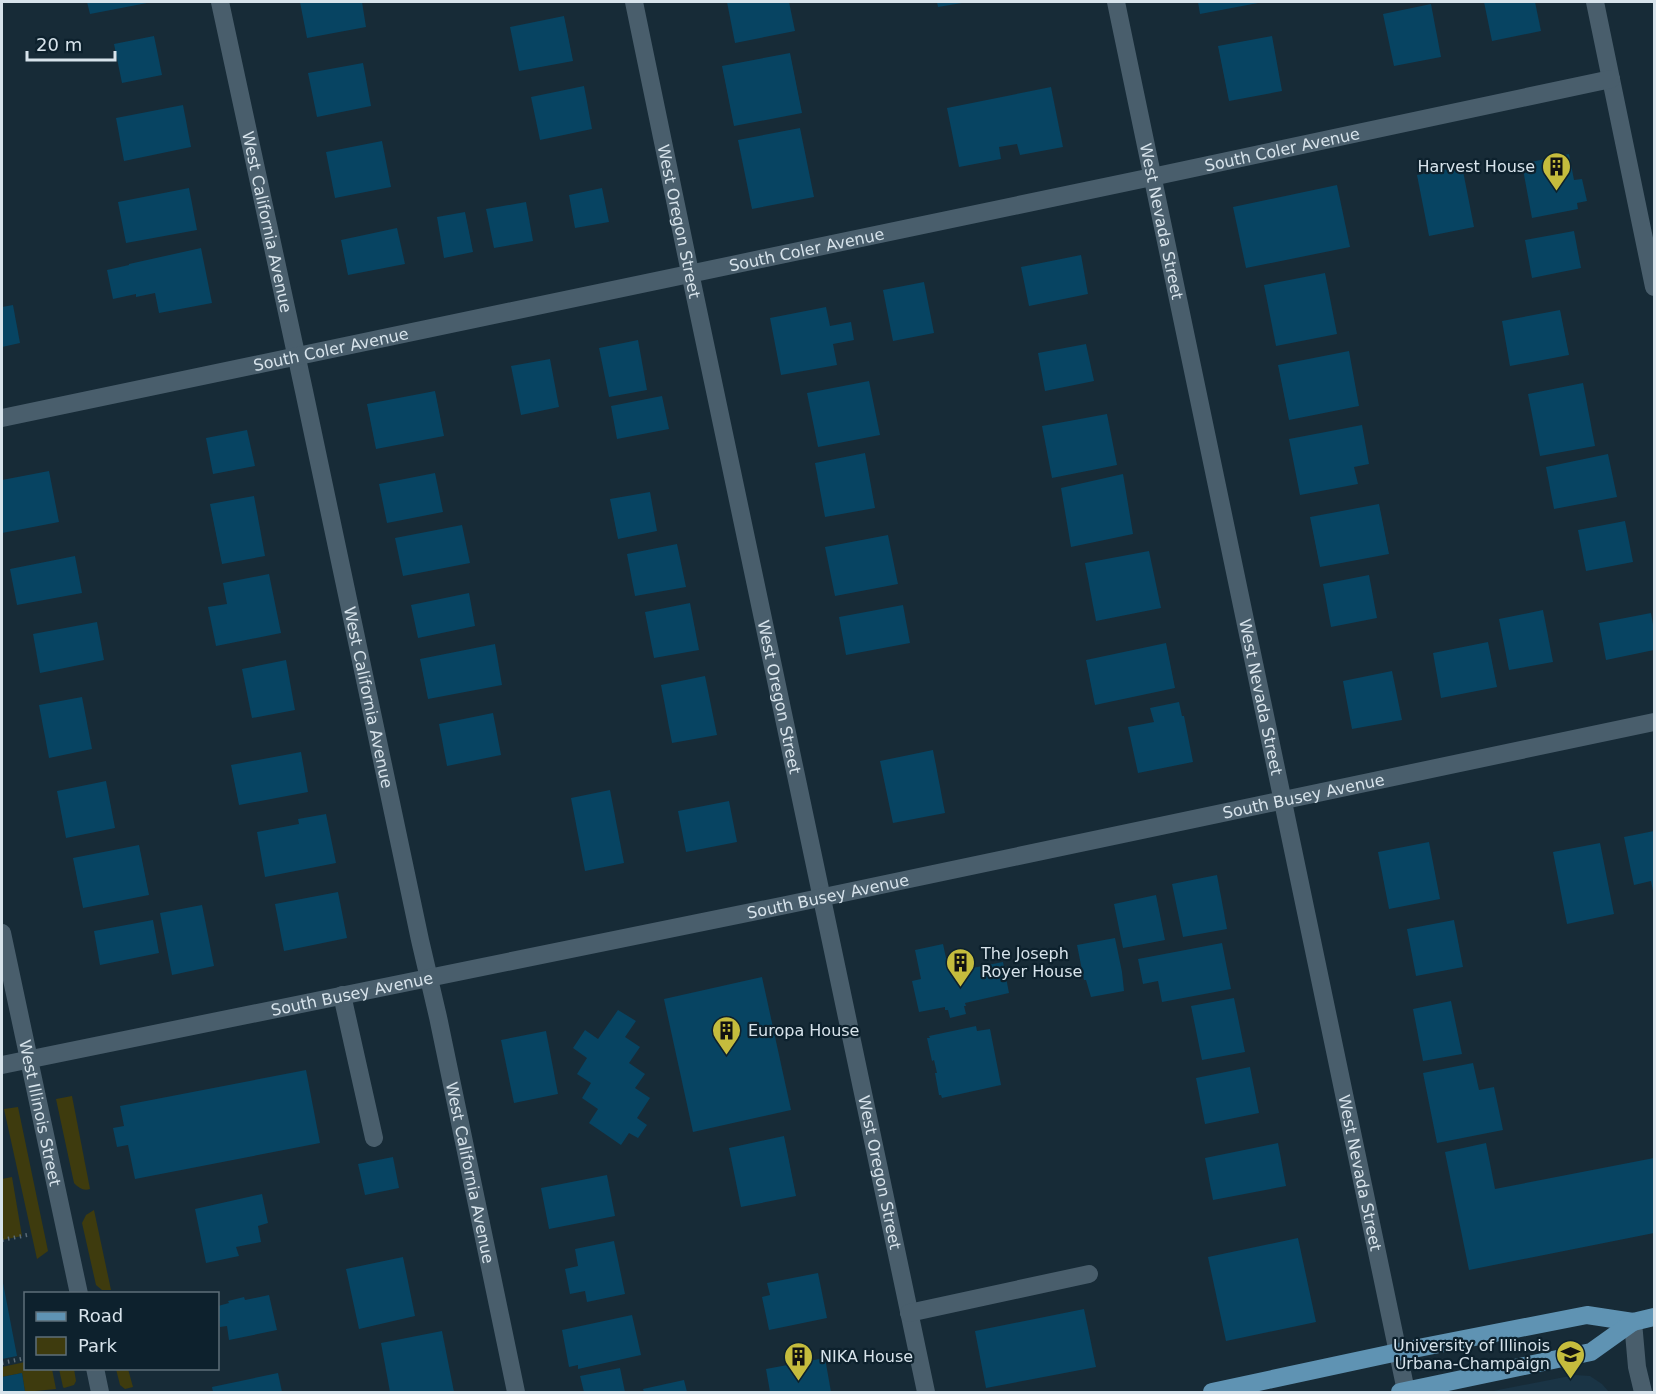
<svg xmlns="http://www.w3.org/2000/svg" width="1656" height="1394" font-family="'DejaVu Sans',sans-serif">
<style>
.built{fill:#1a3445}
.green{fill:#3e3b0e}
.building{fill:#074462}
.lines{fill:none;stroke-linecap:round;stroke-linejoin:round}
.path{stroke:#5a6b76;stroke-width:4;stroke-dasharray:1.5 4.5;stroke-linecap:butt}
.minor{stroke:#495e6c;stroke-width:18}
.major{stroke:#5f93b3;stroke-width:18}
.labels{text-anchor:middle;stroke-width:4.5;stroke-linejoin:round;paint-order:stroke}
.street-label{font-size:16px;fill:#d7e3eb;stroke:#0d212d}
.poi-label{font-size:16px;fill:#d7e3eb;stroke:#0d212d;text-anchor:start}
</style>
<rect width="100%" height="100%" fill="#172b37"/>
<!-- built -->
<polygon class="built" points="1575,1375 1590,1376 1602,1384 1609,1392 1488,1392"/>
<!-- green -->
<g class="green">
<path d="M72,1096L90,1189C83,1191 79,1188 74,1183L56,1099Z"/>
<polygon points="18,1107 48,1251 37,1259 4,1109"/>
<polygon points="12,1177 22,1236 2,1240 2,1179"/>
<polygon points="94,1210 111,1290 102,1290 96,1285 82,1223 86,1215"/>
<polygon points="25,1362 26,1368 52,1369 56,1389 25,1392 22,1373 2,1377 2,1367"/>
<polygon points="59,1369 74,1369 76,1381 74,1385 64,1388 63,1387"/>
<polygon points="116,1369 128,1369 133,1387 125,1389 120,1385"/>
</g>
<!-- building -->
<g class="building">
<polygon points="87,2 147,2 147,3 90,14"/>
<polygon points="300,2 362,2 366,27 307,38"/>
<polygon points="727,2 789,2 795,31 735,43"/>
<polygon points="937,2 962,2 962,3 938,7"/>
<polygon points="1198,2 1258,2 1258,3 1200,14"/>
<polygon points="1484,2 1535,2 1541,31 1492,41"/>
<polygon points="1431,4 1441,57 1394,66 1383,14"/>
<polygon points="564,16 573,61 519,71 510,27"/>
<polygon points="154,36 162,75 122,83 114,44"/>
<polygon points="1272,36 1282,91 1229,101 1218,46"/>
<polygon points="790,53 802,113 734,126 722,66"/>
<polygon points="363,63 371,106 317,117 308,73"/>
<polygon points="584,86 592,129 540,140 531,97"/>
<polygon points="1051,87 1063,147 1020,155 1017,144 999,147 1001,159 959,167 947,108"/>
<polygon points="183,105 191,147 124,161 116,118"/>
<polygon points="800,128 814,197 752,209 738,140"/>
<polygon points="382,141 391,187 335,198 326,152"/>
<polygon points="1569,154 1574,180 1582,179 1587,201 1577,203 1578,209 1532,218 1522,164"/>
<polygon points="1462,166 1474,227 1429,236 1417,175"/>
<polygon points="1337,185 1350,247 1246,268 1233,207"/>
<polygon points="189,188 197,230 126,243 118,202"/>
<polygon points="602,188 609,222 575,228 569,195"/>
<polygon points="526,202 533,241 494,248 486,209"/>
<polygon points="465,212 473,252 444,258 437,217"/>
<polygon points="397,228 405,264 348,275 341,240"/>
<polygon points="1574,231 1581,268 1532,278 1525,240"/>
<polygon points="201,248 212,303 159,313 155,293 136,297 136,294 113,299 107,270 129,265 129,264"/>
<polygon points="1081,255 1088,294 1029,306 1021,267"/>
<polygon points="1325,273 1337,334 1276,346 1264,285"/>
<polygon points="924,282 934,333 893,341 883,290"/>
<polygon points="13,305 20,343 2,347 2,307"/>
<polygon points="826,307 830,326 851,322 854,340 833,344 837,365 781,375 770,318"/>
<polygon points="1560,310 1569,355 1510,366 1502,321"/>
<polygon points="638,340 647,390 609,397 599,348"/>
<polygon points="1086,344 1094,381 1045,391 1038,353"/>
<polygon points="1349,351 1359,406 1289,420 1278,365"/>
<polygon points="550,359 559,407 521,415 511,366"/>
<polygon points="869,381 880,435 818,447 807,393"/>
<polygon points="1583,383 1595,446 1540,456 1528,394"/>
<polygon points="435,391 444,436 376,449 367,404"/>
<polygon points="662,396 669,429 617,439 611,406"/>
<polygon points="1107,414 1117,465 1052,478 1042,426"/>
<polygon points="1362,425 1369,464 1354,467 1358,484 1300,495 1289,439"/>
<polygon points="247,430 255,466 213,474 206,438"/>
<polygon points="865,453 875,508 825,517 815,463"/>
<polygon points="1608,454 1617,497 1554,509 1546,467"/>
<polygon points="49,471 59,522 2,533 2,480"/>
<polygon points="435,473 443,512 387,523 379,484"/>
<polygon points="1123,474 1133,534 1071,547 1061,488"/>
<polygon points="650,492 657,531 618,539 610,499"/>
<polygon points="254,496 265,556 222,564 210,504"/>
<polygon points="1379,504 1389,554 1320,567 1310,517"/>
<polygon points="1625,521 1633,562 1586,571 1578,530"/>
<polygon points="462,525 470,563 403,576 395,538"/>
<polygon points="888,535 898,584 835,596 825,547"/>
<polygon points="677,544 686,587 635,596 627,554"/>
<polygon points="1149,551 1161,608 1096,621 1085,563"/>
<polygon points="75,556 82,593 17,605 10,569"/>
<polygon points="269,574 281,633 216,646 208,607 227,604 223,583"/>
<polygon points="1369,575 1377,618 1331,627 1323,584"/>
<polygon points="469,593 475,626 418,638 411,605"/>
<polygon points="690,603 699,650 654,658 645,612"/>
<polygon points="903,605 910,643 846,655 839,617"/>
<polygon points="1543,610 1553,662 1509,670 1499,619"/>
<polygon points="1651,613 1654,630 1654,650 1606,660 1599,623"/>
<polygon points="97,622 104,660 40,673 33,634"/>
<polygon points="1488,642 1497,687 1441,698 1433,653"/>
<polygon points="1166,643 1175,688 1095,705 1086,660"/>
<polygon points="495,644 502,685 428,699 420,659"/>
<polygon points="286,660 295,710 252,718 242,669"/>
<polygon points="1392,671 1402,720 1352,729 1343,681"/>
<polygon points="705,676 717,735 672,743 661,685"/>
<polygon points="82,697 92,749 49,758 39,705"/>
<polygon points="1179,702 1182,716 1184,716 1193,762 1138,773 1128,727 1154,722 1150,708"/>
<polygon points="493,713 501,755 447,766 439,724"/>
<polygon points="933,750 945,813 893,823 880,761"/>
<polygon points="301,752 308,792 239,805 231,765"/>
<polygon points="106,781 115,828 66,838 57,791"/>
<polygon points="610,790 624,863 585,871 571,798"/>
<polygon points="729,801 737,842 686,852 678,811"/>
<polygon points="326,814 336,863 265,877 257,832 299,824 298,819"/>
<polygon points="1654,831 1654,891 1653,891 1651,881 1634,885 1624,837"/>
<polygon points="1429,842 1440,899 1389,909 1378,852"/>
<polygon points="1600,843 1614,914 1567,924 1553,852"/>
<polygon points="139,845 149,895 83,908 73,858"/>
<polygon points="1217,875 1227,929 1183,937 1172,884"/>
<polygon points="338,892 347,938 284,951 275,904"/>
<polygon points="1156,895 1165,940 1123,948 1114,904"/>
<polygon points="202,905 214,966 172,975 160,913"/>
<polygon points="153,920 159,953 100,965 94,931"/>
<polygon points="1454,920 1463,967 1416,976 1407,929"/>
<polygon points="1115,938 1122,972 1124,991 1091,997 1086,980 1084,980 1077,945"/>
<polygon points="1222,943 1231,989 1162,1002 1158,981 1143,984 1138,959"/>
<polygon points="943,944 948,967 954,965 962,970 1003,962 1009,993 965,1003 966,1006 964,1006 966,1014 950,1018 948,1010 945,1010 945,1007 919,1012 912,981 921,979 915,950"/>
<polygon points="762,977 791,1110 693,1132 664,999"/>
<polygon points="1234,998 1245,1052 1202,1060 1191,1006"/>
<polygon points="1451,1001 1462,1054 1423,1061 1413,1009"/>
<polygon points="618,1010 636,1021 625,1037 640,1047 629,1063 645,1074 635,1088 650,1098 637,1118 647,1125 638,1138 629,1133 621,1145 589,1123 598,1109 582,1098 591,1083 577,1074 587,1058 573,1048 585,1030 598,1039"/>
<polygon points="976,1026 977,1031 990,1029 1001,1085 942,1098 941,1095 939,1095 935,1073 937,1073 934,1060 932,1061 927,1038 930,1038 929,1036"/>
<polygon points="546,1031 558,1094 514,1103 501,1040"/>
<polygon points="1473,1063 1479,1090 1494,1087 1503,1130 1437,1143 1423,1073"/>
<polygon points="1250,1067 1259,1113 1205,1124 1196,1078"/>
<polygon points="306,1070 320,1143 135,1179 128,1145 117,1147 113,1128 124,1126 120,1106"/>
<polygon points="784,1136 796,1196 741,1207 729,1148"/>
<polygon points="1278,1143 1286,1186 1213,1200 1205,1158"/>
<polygon points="1486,1143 1495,1189 1654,1158 1654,1233 1469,1270 1445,1152"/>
<polygon points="393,1157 399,1188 365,1195 358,1164"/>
<polygon points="607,1175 615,1216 549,1229 541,1188"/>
<polygon points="262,1194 268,1223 258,1226 261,1242 236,1247 239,1256 206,1263 195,1209"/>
<polygon points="1298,1238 1316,1322 1226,1341 1208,1257"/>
<polygon points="614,1241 625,1294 587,1302 585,1291 570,1294 565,1269 578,1266 575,1249"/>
<polygon points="403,1257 415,1316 359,1329 346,1269"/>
<polygon points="818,1273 827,1318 769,1330 762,1297 770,1295 767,1283"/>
<polygon points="3,1283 17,1356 2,1359 2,1283"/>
<polygon points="269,1295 277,1330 229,1340 227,1326 220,1327 218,1306 229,1303 228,1301 244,1297 245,1300"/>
<polygon points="1084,1309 1096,1367 986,1388 975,1331"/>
<polygon points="632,1315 641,1355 578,1369 578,1365 569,1367 562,1330"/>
<polygon points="442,1331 454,1392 390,1392 381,1343"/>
<polygon points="825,1358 831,1392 770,1392 766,1369"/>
<polygon points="620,1368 625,1392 584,1392 580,1376"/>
<polygon points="22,1373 25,1392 2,1392 2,1377"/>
<polygon points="278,1373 282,1392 213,1392 212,1387"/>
<polygon points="684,1380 687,1392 644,1392 643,1389"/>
</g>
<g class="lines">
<!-- path -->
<g class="path">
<polyline points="2,1240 27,1235"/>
<polyline points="2,1363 26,1358"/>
</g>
<!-- minor -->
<g class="minor">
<path id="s1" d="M220,2L304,391L420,940L438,1017L516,1392"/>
<path id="s2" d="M634,2C729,466 830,929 926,1392"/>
<path id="s3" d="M1116,2L1406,1391"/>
<polyline points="1595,2 1654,287"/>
<path id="s4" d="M2,418L1152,177L1611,79"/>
<path id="s5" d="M2,933L79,1294"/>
<polyline points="342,995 374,1138"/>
<path id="s6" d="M2,1065L786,905L1654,722"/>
<polyline points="909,1313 1089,1274"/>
<polyline points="1633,1322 1637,1367 1643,1392"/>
<polyline points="95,1368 100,1392"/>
</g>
<!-- major -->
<g class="major">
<polyline points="1212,1392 1398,1352 1587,1315 1633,1322 1654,1317"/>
<polyline points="1400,1392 1591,1352 1633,1322"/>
</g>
</g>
<!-- icons -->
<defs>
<symbol id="building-pin" viewBox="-11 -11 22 30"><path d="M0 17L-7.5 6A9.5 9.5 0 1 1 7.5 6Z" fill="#c5bc3d" stroke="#0d212d"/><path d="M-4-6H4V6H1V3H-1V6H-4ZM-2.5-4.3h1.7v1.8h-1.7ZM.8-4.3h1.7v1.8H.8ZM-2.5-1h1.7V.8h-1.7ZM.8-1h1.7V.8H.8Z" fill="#111"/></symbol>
<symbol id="university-pin" viewBox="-11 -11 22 30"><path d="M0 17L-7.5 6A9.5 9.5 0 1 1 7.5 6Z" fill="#c5bc3d" stroke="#0d212d"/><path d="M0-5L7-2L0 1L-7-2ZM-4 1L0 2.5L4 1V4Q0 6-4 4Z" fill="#111"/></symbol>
</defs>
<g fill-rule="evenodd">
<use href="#building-pin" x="1540" y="150" width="33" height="45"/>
<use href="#building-pin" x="944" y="946" width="33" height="45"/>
<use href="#building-pin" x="710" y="1014" width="33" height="45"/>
<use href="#university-pin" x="1554" y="1338" width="33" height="45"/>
<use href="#building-pin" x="782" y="1340" width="33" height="45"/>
</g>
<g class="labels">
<!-- street labels -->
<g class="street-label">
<text dy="6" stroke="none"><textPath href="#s4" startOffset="1308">South Coler Avenue</textPath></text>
<text dy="6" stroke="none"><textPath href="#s1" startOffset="225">West California Avenue</textPath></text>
<text dy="6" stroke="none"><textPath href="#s2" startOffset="224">West Oregon Street</textPath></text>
<text dy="6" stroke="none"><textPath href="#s3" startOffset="224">West Nevada Street</textPath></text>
<text dy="6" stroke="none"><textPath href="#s4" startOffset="822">South Coler Avenue</textPath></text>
<text dy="6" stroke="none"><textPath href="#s4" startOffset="336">South Coler Avenue</textPath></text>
<text dy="6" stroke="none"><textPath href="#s3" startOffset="710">West Nevada Street</textPath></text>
<text dy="6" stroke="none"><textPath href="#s1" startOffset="711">West California Avenue</textPath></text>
<text dy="6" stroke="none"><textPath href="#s2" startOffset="710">West Oregon Street</textPath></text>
<text dy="6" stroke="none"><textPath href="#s6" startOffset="1329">South Busey Avenue</textPath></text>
<text dy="6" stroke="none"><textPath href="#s6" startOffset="843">South Busey Avenue</textPath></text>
<text dy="6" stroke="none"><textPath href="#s6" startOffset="357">South Busey Avenue</textPath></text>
<text dy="6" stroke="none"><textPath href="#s5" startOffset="184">West Illinois Street</textPath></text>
<text dy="6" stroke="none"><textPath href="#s1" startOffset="1197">West California Avenue</textPath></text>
<text dy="6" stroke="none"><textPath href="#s3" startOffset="1196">West Nevada Street</textPath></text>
<text dy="6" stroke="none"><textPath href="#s2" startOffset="1196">West Oregon Street</textPath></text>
</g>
<!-- poi labels -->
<g class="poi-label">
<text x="1535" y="172" text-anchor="end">Harvest House</text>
<text x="981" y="959">The Joseph<tspan x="981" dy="18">Royer House</tspan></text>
<text x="748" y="1036">Europa House</text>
<text x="1550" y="1351" text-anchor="end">University of Illinois<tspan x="1550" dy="18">Urbana-Champaign</tspan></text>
<text x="820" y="1362">NIKA House</text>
</g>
</g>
<!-- border -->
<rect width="1656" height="1394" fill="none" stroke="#d7e3eb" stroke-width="6"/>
<!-- legend -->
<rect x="24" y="1292" width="195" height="78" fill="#0d212d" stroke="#5e6f79" stroke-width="1.5"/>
<rect x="36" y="1312" width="30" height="9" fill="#5f93b3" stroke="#5e6f79" stroke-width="1.5"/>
<text x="78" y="1322" font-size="18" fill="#d7e3eb">Road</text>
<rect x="36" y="1337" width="30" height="18" fill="#3e3b0e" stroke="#5e6f79" stroke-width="1.5"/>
<text x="78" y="1352" font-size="18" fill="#d7e3eb">Park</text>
<!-- scale -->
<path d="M27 51v9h88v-9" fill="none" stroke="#d7e3eb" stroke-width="3"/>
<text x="36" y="51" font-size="18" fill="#d7e3eb" stroke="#0d212d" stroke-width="4.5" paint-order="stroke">20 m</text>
</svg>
